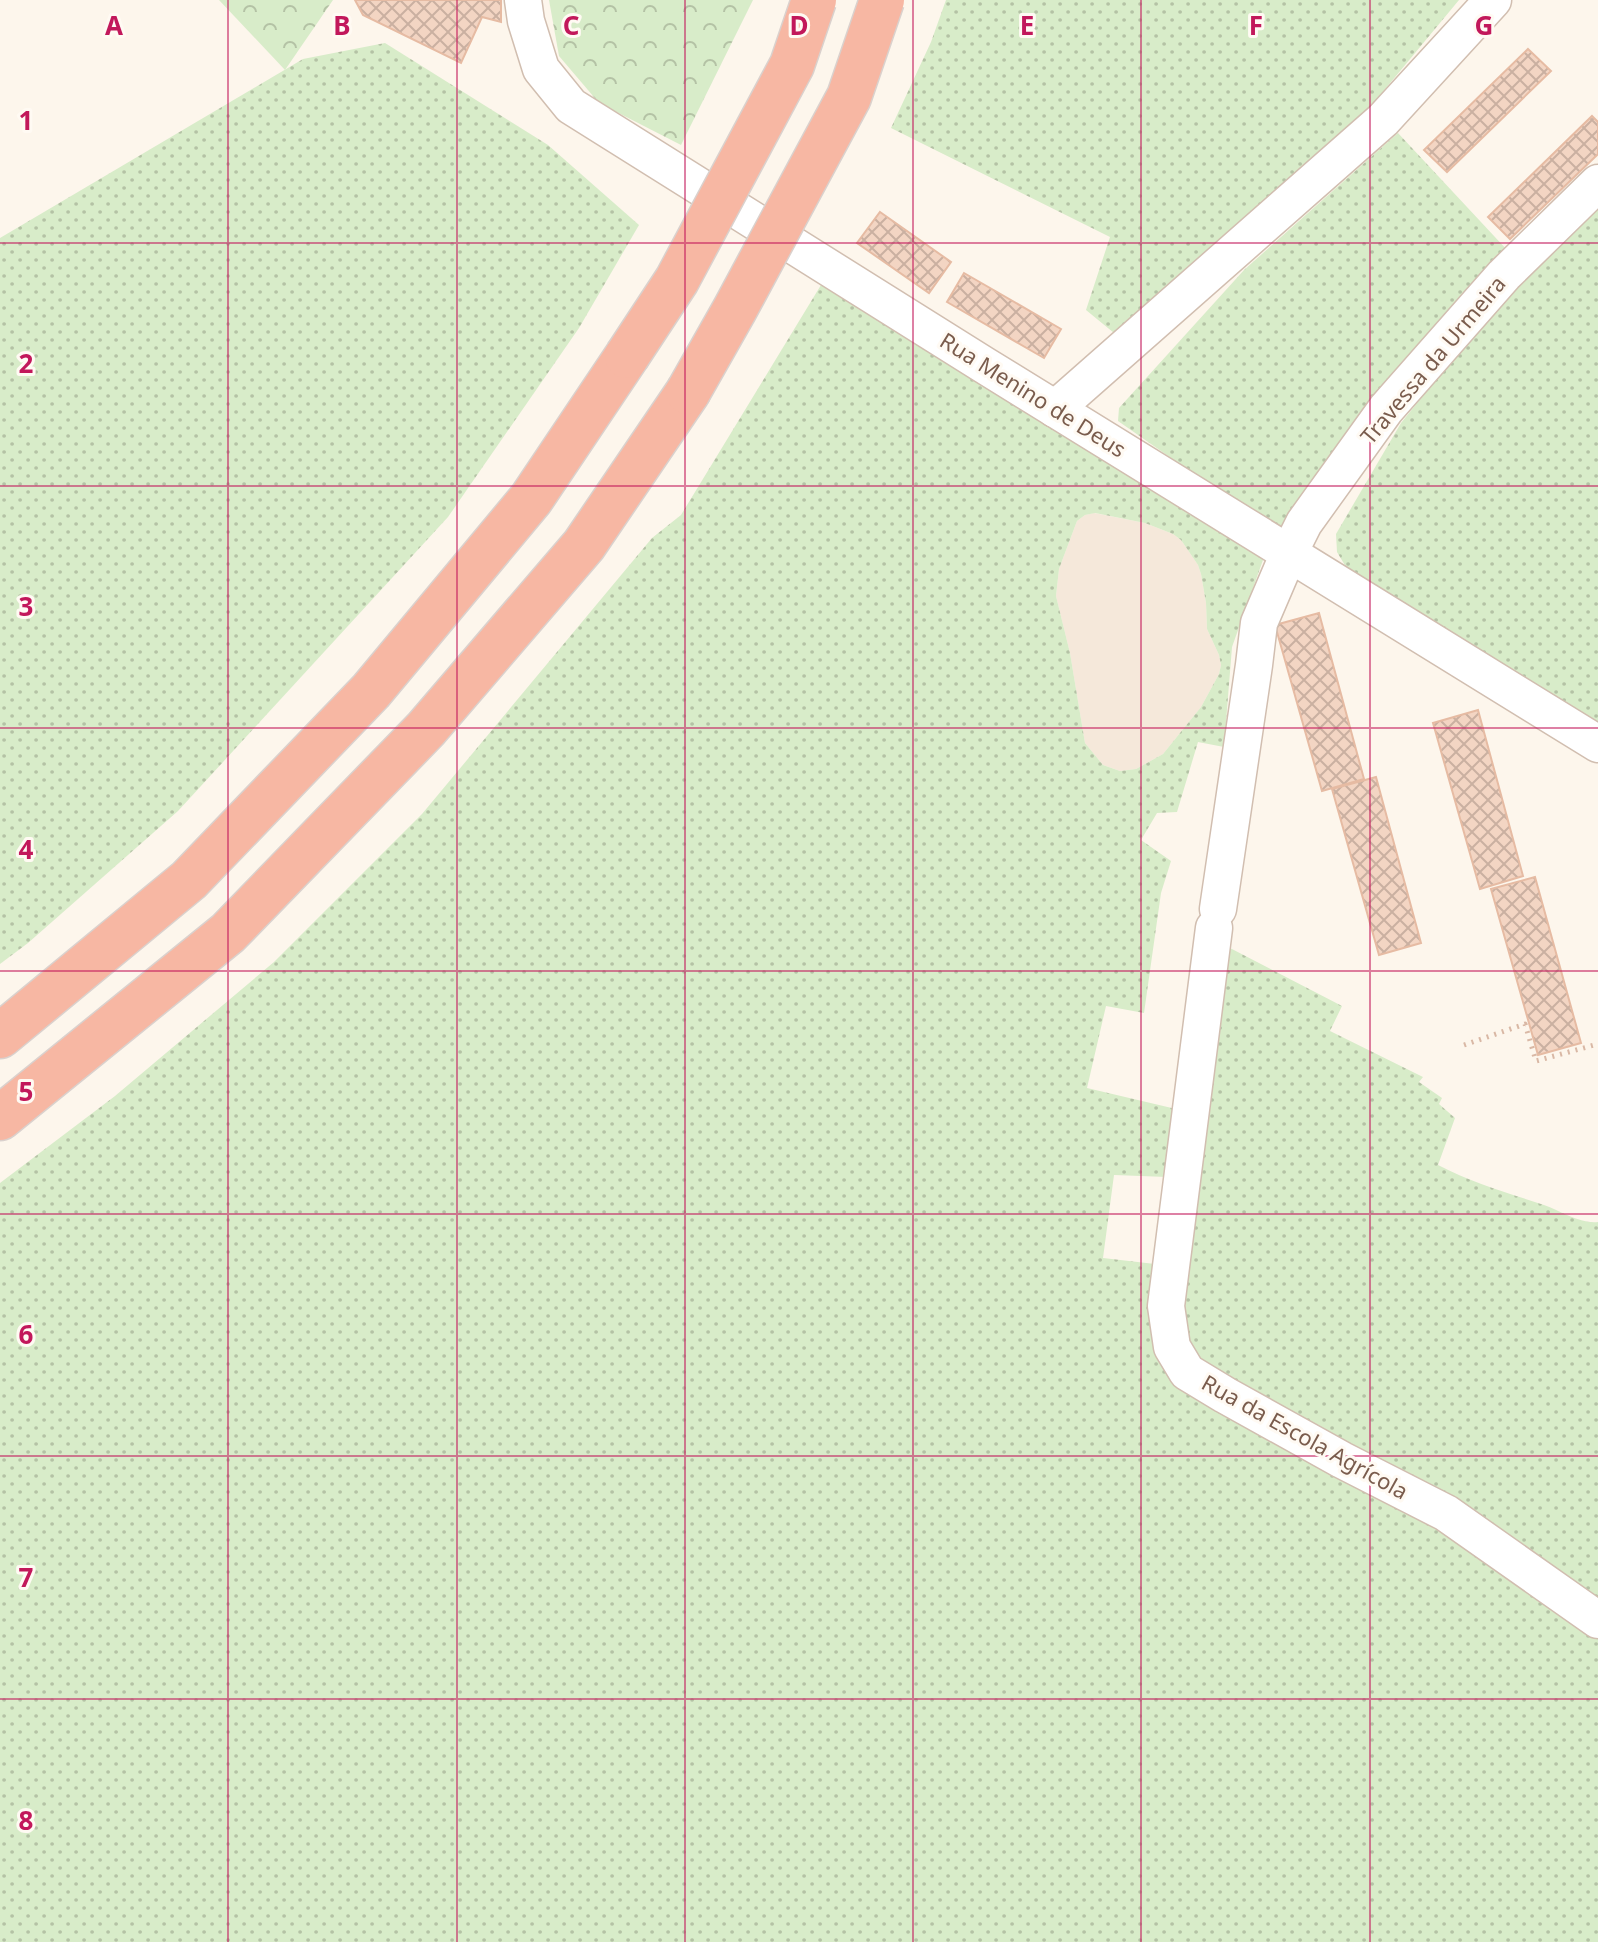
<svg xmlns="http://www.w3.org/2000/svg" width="1598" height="1942" font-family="'Noto Sans',sans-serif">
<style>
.residential{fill:#f5e8da}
.grass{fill:url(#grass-dots);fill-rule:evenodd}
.forest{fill:url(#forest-crowns)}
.building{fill:url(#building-cross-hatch);stroke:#e6bba3;stroke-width:2}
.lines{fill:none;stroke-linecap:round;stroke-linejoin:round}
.street-casing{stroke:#d1beb0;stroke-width:39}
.highway-casing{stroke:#dad1cd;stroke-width:47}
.path{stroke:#d9b8a5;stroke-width:5;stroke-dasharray:2 6;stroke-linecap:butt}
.street{stroke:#fff;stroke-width:36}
.highway{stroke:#f7b7a3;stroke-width:44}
.highway-bridge-casing{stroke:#dad1cd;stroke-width:47;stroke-linecap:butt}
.highway-bridge{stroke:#f7b7a3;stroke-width:44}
.grid{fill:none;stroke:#c2185b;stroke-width:2;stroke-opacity:0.55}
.labels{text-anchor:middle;stroke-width:6;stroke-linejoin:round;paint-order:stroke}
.street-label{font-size:22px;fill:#7a5c4d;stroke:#fffaf3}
.grid-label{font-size:26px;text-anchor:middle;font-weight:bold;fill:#c2185b;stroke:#fffaf3;stroke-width:6;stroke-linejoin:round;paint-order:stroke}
</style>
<defs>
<pattern id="grass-dots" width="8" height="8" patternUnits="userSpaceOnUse" patternTransform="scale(2)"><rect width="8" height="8" fill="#d8ecc9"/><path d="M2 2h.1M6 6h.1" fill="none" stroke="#b4c2a5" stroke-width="1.8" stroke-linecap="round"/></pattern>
<pattern id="forest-crowns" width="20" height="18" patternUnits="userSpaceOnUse" patternTransform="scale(2)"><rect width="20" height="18" fill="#d8ecc9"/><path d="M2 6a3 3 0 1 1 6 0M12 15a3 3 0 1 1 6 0" fill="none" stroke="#b4c2a5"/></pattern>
<pattern id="building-cross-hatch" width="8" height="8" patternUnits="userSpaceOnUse" patternTransform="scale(2)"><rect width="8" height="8" fill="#f3d5c3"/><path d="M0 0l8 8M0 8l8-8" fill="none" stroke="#cab0a1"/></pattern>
</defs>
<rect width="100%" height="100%" fill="#fdf6ec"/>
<!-- residential -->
<polygon class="residential" points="1094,513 1145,523 1173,534 1181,540 1198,565 1201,574 1206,603 1207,629 1219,655 1221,665 1219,674 1201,707 1163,754 1136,769 1120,771 1103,765 1085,743 1070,653 1056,596 1059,569 1077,521 1085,515"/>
<!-- grass -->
<g class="grass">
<polygon points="946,0 1459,0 1342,141 1114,333 1086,310 1110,237 891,128 931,42"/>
<polygon points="385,43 548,145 639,225 579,328 448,517 178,811 28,943 0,964 0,238 303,59"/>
<polygon points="1398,133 1508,251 1418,349 1277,532 1118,421 1119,408 1244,270"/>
<polygon points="1598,205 1598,723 1346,567 1337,552 1336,534 1401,423 1451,361 1532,271"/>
<path d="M821,285L1250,547L1263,560L1232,647L1224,747L1198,742L1177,812L1157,813L1141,840L1171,861L1161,893L1144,1013L1106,1006L1087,1088L1176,1109L1167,1177L1114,1175L1103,1258L1181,1267L1230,948L1342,1006L1330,1031L1423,1077L1419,1082L1442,1098L1439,1104L1455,1118L1438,1165C1472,1183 1508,1193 1544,1205C1561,1211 1580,1224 1598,1222V1942H0V1183L115,1096L274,962L422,814L652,538L681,515ZM1095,513L1145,523L1173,534L1181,540L1198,565L1201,574L1206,603L1207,629L1219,655L1221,665L1219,674L1201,707L1163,754L1136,769L1120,771L1103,765L1085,743L1070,653L1056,596L1059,569L1077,521L1085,515Z"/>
</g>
<!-- forest -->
<g class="forest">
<polygon points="219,0 333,0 285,70"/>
<polygon points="549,0 753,0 681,145 599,103 559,56"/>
</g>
<!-- building -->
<g class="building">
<polygon points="355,0 501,0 501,22 482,17 461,63 363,15"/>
<polygon points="1528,49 1551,71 1447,172 1424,150"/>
<polygon points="1592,116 1598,122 1598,154 1510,239 1488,217"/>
<polygon points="880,212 951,262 929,293 857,243"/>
<polygon points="964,273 1061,329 1044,358 947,302"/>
<polygon points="1319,613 1364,779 1322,791 1275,625"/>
<polygon points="1478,710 1523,876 1480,889 1433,723"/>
<polygon points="1376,777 1421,943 1379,955 1332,789"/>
<polygon points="1535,877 1581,1043 1538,1055 1491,889"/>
</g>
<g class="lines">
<defs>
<g id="street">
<polyline points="523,0 526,21 541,69 571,106 984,365 1598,744"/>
<polyline points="1055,409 1383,120 1493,0"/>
<polyline points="1218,909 1254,665 1259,623 1289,553 1304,523 1386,409 1504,275 1598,183"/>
<polyline points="1214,928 1166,1306 1172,1347 1187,1372 1225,1395 1342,1460 1446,1513 1598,1620"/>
</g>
<g id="highway">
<polyline points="0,1036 189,880 371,691 531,499 627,356"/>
<polyline points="0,1118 228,933 426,729 584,545 688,392"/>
</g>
</defs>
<!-- street casing -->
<use href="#street" class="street-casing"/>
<!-- highway casing -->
<use href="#highway" class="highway-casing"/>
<!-- path -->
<polyline class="path" points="1464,1045 1525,1024 1536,1061 1598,1044"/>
<!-- street -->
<use href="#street" class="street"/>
<!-- highway -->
<use href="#highway" class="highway"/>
<defs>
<g id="highway-bridge">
<polyline points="627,356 677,280 792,65 814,0"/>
<polyline points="688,392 735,309 849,97 882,0"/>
</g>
</defs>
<!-- highway-bridge casing -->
<use href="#highway-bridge" class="highway-bridge-casing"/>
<!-- highway-bridge -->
<use href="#highway-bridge" class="highway-bridge"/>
</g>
<!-- grid -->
<path class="grid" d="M228,0V1942M457,0V1942M685,0V1942M913,0V1942M1141,0V1942M1370,0V1942M0,243H1598M0,486H1598M0,728H1598M0,971H1598M0,1214H1598M0,1456H1598M0,1699H1598"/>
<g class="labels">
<!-- street labels -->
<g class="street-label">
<text transform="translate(1433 360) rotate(-50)" y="8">Travessa da Urmeira</text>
<text transform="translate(1033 395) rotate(32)" y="8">Rua Menino de Deus</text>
<text transform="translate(1305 1437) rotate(29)" y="8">Rua da Escola Agrícola</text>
</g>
</g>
<g class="grid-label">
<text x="114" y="35">A</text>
<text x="342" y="35">B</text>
<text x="571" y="35">C</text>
<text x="799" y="35">D</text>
<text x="1027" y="35">E</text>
<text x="1256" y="35">F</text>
<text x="1484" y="35">G</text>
<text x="26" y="130">1</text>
<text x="26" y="373">2</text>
<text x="26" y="616">3</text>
<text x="26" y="859">4</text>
<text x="26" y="1101">5</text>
<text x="26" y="1344">6</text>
<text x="26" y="1587">7</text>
<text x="26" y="1830">8</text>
</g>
</svg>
